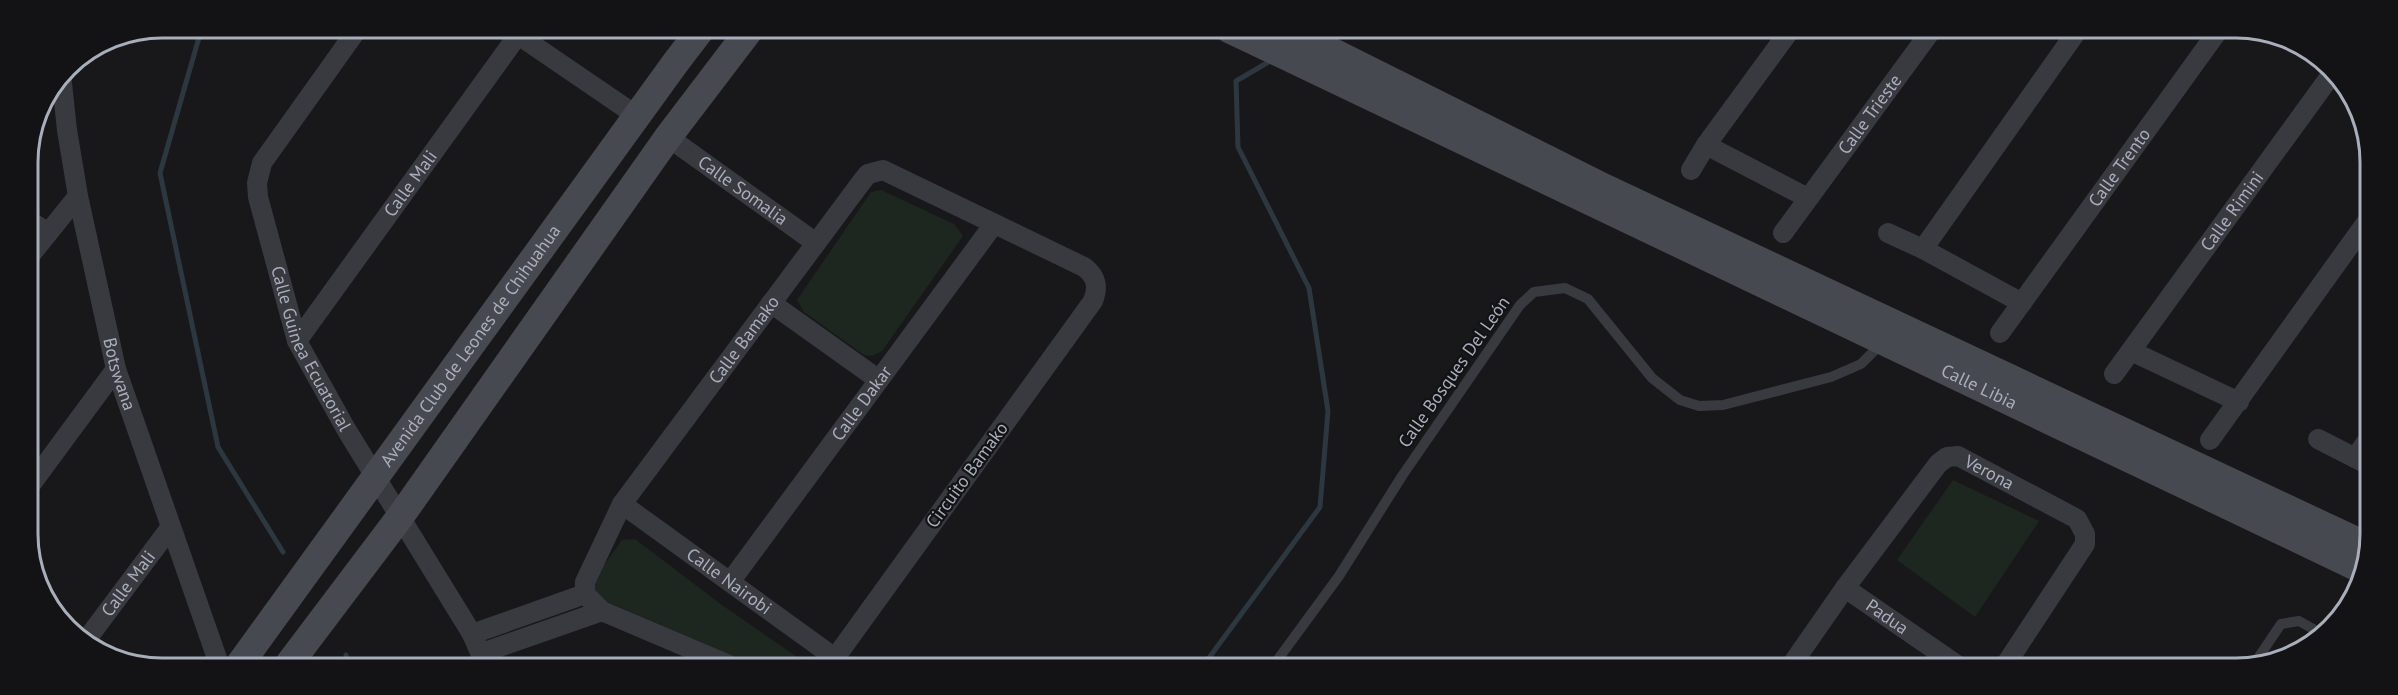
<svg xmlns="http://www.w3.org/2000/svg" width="2398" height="695" font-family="'PT Sans',sans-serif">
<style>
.green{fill:#1d261f}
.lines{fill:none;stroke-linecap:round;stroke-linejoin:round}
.stream{stroke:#2d3740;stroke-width:5}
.lane{stroke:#393a40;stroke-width:10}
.street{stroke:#393a40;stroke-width:20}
.secondary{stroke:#474950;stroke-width:28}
.labels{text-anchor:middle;stroke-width:4.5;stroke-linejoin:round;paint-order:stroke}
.street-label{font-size:18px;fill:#a9aebb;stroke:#131316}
.rim{fill:none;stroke:#a9aebb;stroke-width:3}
</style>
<rect width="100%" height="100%" fill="#18181b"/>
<!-- green -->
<g class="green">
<polygon points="881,190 954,224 963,236 882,351 872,356 864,355 804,312 797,300 871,192"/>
<polygon points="1953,480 2039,521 1975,617 1897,560"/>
<polygon points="635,539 722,605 803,661 803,665 754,665 596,597 589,586 622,540"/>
</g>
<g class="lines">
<!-- stream -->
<g class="stream">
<polyline points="202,27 160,173 218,447 283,552"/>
<polyline points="346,655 348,664"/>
<polyline points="1203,666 1320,507 1328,411 1309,288 1238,147 1236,81 1272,60"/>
</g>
<!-- lane -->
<g class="lane">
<polyline points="2254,664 2281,624 2299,621 2324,635"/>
<polyline points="1273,666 1339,576 1402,476 1520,305 1534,292 1565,288 1588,299 1652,378 1680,400 1699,406 1723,405 1831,377 1861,364 1883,342"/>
</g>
<!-- street -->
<g class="street">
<path id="s1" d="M359,27L262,163L257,183L258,197L297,341L346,429L472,634L485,664"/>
<polyline points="508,28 637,116"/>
<path id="s2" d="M61,74L67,130L78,196L116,369L219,664"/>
<path id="s3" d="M668,137L816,243"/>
<polyline points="1706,145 1808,198"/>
<polyline points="1691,170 1706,145 1790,30"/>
<polyline points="28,220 47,232"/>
<path id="s4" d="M1783,233L1931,31"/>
<polyline points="1888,233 1923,249 2022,303"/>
<polyline points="1923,249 2077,31"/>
<polyline points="28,258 78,196"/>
<polyline points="771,303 879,380"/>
<path id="s5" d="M2000,333L2218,31"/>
<path id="s6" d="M297,341L523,28"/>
<polyline points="2131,351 2239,402"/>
<path id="s7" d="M2114,374L2334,71"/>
<polyline points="2318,439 2367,464"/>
<polyline points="2210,440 2368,220"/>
<polyline points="2355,458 2367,441"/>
<polyline points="29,487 116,369"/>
<path id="s8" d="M622,504L835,658"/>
<path id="s9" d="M730,582L994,224"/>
<path id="s10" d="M1845,588L1960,667"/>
<polyline points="472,634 585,594"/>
<path id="s11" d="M87,639L170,528"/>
<polyline points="482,653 602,611"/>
<path id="s12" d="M729,665L602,611L585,594V582L622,504L863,180L868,174L883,170L1084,267C1096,276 1099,286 1093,301L830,665"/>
<path id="s13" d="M1790,667L1845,588L1938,464L1947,457L1958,456L2077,519L2085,534V544L2004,667"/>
</g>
<!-- secondary -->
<g class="secondary">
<path id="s14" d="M1229,29L2365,571"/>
<polyline points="1287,29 1605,188 2367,546"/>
<path id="s15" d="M240,664L676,62L702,28"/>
<polyline points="289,664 400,517 668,137 751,28"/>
</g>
</g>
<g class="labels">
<!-- street labels -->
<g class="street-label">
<text dy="6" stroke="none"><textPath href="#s4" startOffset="147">Calle Trieste</textPath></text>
<text dy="6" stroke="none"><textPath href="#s5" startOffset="204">Calle Trento</textPath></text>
<text dy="6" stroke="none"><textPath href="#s6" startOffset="194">Calle Mali</textPath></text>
<text dy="6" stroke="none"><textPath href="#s3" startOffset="92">Calle Somalia</textPath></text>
<text dy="6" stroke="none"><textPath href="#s7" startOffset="201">Calle Rimini</textPath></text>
<text dy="6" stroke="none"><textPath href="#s12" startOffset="465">Calle Bamako</textPath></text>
<text dy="6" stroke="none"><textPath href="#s15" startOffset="393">Avenida Club de Leones de Chihuahua</textPath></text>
<text dy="6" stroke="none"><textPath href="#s1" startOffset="363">Calle Guinea Ecuatorial</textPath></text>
<text transform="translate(1454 372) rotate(-55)" y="6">Calle Bosques Del León</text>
<text dy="6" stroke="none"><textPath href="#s2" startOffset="306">Botswana</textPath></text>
<text dy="6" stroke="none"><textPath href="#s14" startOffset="831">Calle Libia</textPath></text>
<text dy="6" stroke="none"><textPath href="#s9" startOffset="222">Calle Dakar</textPath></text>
<text dy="6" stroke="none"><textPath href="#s13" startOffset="309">Verona</textPath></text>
<text transform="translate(967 475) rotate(-54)" y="6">Circuito Bamako</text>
<text dy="6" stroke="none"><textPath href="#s8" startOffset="132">Calle Nairobi</textPath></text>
<text dy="6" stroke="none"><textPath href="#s11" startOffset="69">Calle Mali</textPath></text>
<text dy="6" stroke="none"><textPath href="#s10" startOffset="51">Padua</textPath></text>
</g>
</g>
<!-- crop -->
<path d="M0 0H2398V695H0ZM162 38H2236A124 124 0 0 1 2360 162V534A124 124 0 0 1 2236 658H162A124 124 0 0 1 38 534V162A124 124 0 0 1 162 38Z" fill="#131316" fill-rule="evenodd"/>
<path class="rim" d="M162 38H2236A124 124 0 0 1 2360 162V534A124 124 0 0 1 2236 658H162A124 124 0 0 1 38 534V162A124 124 0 0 1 162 38Z"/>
</svg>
